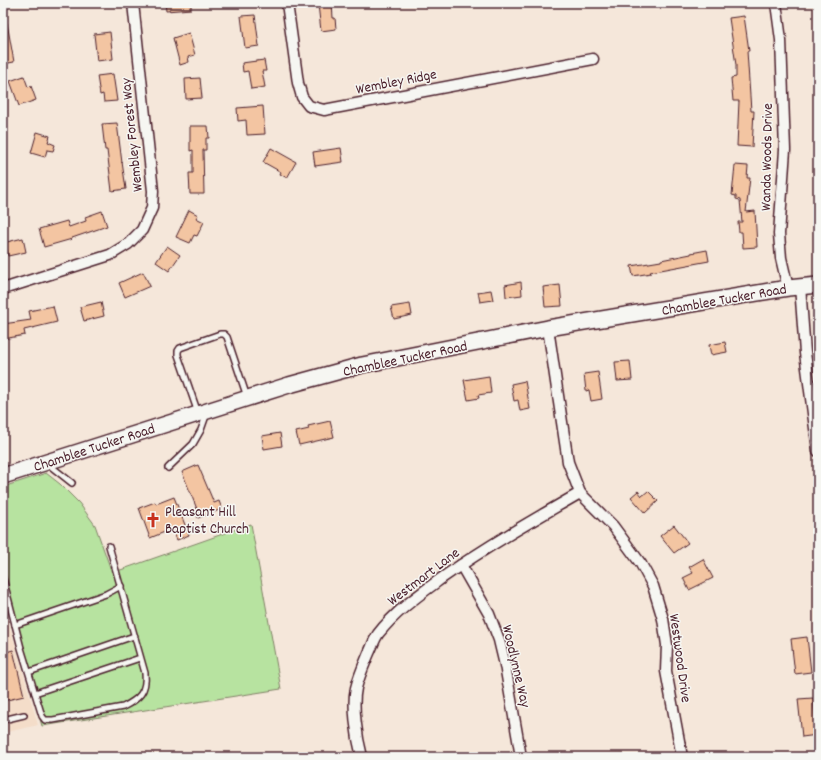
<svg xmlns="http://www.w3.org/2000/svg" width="821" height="760" font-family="Dekko,sans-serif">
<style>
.built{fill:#f4ddc9}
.green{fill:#b7e3a0;stroke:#808166}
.building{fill:#f3c5a2;stroke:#4a1f2b}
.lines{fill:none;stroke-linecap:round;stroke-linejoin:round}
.lane-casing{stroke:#4a1f2b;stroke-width:8}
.street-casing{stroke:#4a1f2b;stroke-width:13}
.secondary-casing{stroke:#4a1f2b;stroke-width:18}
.lane{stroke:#f6f6f2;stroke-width:5}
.street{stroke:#f6f6f2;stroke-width:10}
.secondary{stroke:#f6f6f2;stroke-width:15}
.labels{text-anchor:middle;stroke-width:3;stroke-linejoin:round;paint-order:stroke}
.street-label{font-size:15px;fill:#4a1f2b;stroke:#f6f6f2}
.poi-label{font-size:15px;fill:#4a1f2b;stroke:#f6f6f2;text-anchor:start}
</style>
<rect width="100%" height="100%" fill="#f5e7da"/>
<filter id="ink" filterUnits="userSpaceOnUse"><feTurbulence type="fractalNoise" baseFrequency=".025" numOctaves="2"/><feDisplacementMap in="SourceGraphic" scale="8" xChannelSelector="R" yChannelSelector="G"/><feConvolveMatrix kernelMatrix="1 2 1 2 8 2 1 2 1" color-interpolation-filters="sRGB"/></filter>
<g filter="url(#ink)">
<!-- built -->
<polygon class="built" points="3,603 38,725 3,733"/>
<!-- green -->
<polygon class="green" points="46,473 60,484 79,503 95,525 112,573 251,524 281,689 42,726 3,591 3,487"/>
<!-- building -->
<g class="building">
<polygon points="165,3 191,3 191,9 166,11"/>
<polygon points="332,3 333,18 335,18 336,29 321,31 318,4"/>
<polygon points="255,15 259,46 245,48 241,16"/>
<polygon points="744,16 749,51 747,51 751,111 754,111 752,147 737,146 739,101 733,101 731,78 736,77 736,65 729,18"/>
<polygon points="7,23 14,62 3,64 3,24"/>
<polygon points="110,32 113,59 97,61 94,34"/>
<polygon points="189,33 195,55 188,57 189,62 180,65 173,38"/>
<polygon points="264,60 266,71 262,71 265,87 251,89 248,71 243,72 242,63"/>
<polygon points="113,74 117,101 104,102 103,94 100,95 97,76"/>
<polygon points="24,76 28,87 31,86 36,100 19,106 10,81"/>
<polygon points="200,78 202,98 186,99 185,79"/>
<polygon points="263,106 265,134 247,135 246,120 238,121 237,108"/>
<polygon points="117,123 122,163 122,162 126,189 112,191 107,150 105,150 102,124"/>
<polygon points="190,126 208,126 209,138 206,138 206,150 203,150 204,194 190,194 189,173 193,173 193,150 190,151"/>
<polygon points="37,132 50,136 48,142 55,145 53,151 47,150 45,157 31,153"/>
<polygon points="271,148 296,162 287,178 280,174 281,172 263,162"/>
<polygon points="341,148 343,162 315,166 313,152"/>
<polygon points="735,165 748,166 747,178 750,178 746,212 755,211 757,247 743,248 742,232 739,232 738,222 742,222 740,200 736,199 736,196 732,195"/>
<polygon points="189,210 198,215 196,218 204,222 197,236 194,235 190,243 176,237"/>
<polygon points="102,211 107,226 72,238 72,239 44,247 39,229 67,221 69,227 86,221 85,217"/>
<polygon points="23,238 26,252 8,256 7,250 3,251 3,243"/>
<polygon points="167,246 180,255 169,271 156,262"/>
<polygon points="707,250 709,261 650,272 651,273 633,276 631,266 661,261 661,260 691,254 691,253"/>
<polygon points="143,272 150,286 125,297 119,283"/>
<polygon points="521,282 522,295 506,297 505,285"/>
<polygon points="560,285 562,306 545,307 543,287"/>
<polygon points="491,290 493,300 480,302 478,292"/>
<polygon points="101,302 104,316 84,321 80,307"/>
<polygon points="410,304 412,315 394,319 391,307"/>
<polygon points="53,306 57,322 24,330 25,335 3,339 3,324 31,320 29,311"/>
<polygon points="725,342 727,352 711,355 709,345"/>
<polygon points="630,361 632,380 617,381 615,362"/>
<polygon points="598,372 602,399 591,401 589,390 586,391 584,374"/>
<polygon points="489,376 491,393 478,395 479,398 468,400 464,380"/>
<polygon points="525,381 530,409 520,411 518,400 514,401 511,384"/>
<polygon points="330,421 334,437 299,445 296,432 309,429 308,426"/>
<polygon points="280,433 282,446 264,449 262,436"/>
<polygon points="198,465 214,503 219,501 222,509 198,518 195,510 197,509 182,472"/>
<polygon points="638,491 642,496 648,491 658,501 645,513 631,497"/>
<polygon points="174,497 189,535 177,540 172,529 150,538 139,508 155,502 156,504"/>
<polygon points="674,525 688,543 674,553 660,536"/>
<polygon points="703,559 713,578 689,590 683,578 693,573 689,567"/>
<polygon points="807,637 811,672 795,674 791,639"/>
<polygon points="13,650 24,696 3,701 3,653"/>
<polygon points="813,698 817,735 802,737 798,699"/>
</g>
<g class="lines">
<defs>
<g id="lane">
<polyline points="198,413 178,355 178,351 180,348 220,334 224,334 227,337 247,397"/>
<polyline points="48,464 72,483"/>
<polyline points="168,468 193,444 201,430 207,413"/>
<path d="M3,578L21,648L42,716L45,720H53L123,707C139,699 147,692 145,673L109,546"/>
<polyline points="15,625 106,594 121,586"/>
<polyline points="29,672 134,636"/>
<polyline points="35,693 140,658"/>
<polyline points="3,720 24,715"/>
</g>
<g id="street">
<polyline points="287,3 298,83 302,97 309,106 324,110 593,59"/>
<polyline points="776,3 781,40 785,150 779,234 781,258 788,288"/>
<polyline points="800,286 805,353 818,451"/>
<polyline points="3,289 110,255 128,244 142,230 152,208 153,191 133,3"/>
<polyline points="548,328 557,389 568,462 580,493 613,526 641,564 653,586 663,619 667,645 666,671 682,757"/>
<polyline points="461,565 489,614 499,640 505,665 521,757"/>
<path d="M362,757C357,738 352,706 356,688C359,676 364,665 369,653C372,647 374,640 378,634C396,611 419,595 442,578C486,547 533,520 580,493"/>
</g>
<polyline id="secondary" points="3,476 289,385 362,365 548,328 788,288 818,285"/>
</defs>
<!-- lane casing -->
<use href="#lane" class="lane-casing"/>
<!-- street casing -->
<use href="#street" class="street-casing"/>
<!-- secondary casing -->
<use href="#secondary" class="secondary-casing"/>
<!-- lane -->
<use href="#lane" class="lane"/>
<!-- street -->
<use href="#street" class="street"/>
<!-- secondary -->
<use href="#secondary" class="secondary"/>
</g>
</g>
<!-- icons -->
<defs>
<symbol id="church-bare" viewBox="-9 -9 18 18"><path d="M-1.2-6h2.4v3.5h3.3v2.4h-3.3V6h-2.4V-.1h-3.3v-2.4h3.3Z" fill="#c8321e" stroke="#f6f6f2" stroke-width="2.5" paint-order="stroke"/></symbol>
</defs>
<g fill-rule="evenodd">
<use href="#church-bare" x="142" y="509" width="22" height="22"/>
</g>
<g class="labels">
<!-- street labels -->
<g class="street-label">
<text transform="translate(396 81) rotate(-11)" y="5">Wembley Ridge</text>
<text transform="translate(131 135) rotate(-96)" y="5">Wembley Forest Way</text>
<text transform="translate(766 157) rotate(-89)" y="5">Wanda Woods Drive</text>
<text transform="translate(724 299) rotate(-10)" y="5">Chamblee Tucker Road</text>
<text transform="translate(405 358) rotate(-12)" y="5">Chamblee Tucker Road</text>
<text transform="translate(94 447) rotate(-18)" y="5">Chamblee Tucker Road</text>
<text transform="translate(423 576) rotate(-37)" y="5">Westmart Lane</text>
<text transform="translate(681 658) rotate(82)" y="5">Westwood Drive</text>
<text transform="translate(517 666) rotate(77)" y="5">Woodlynne Way</text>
</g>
<!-- poi labels -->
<g class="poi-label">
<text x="165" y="516">Pleasant Hill<tspan x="165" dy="17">Baptist Church</tspan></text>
</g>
</g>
<!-- margin -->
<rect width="821" height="760" fill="none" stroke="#f6f6f2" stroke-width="16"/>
<rect x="8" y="8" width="805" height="744" fill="none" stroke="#4a1f2b" stroke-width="1.5" filter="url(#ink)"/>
</svg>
